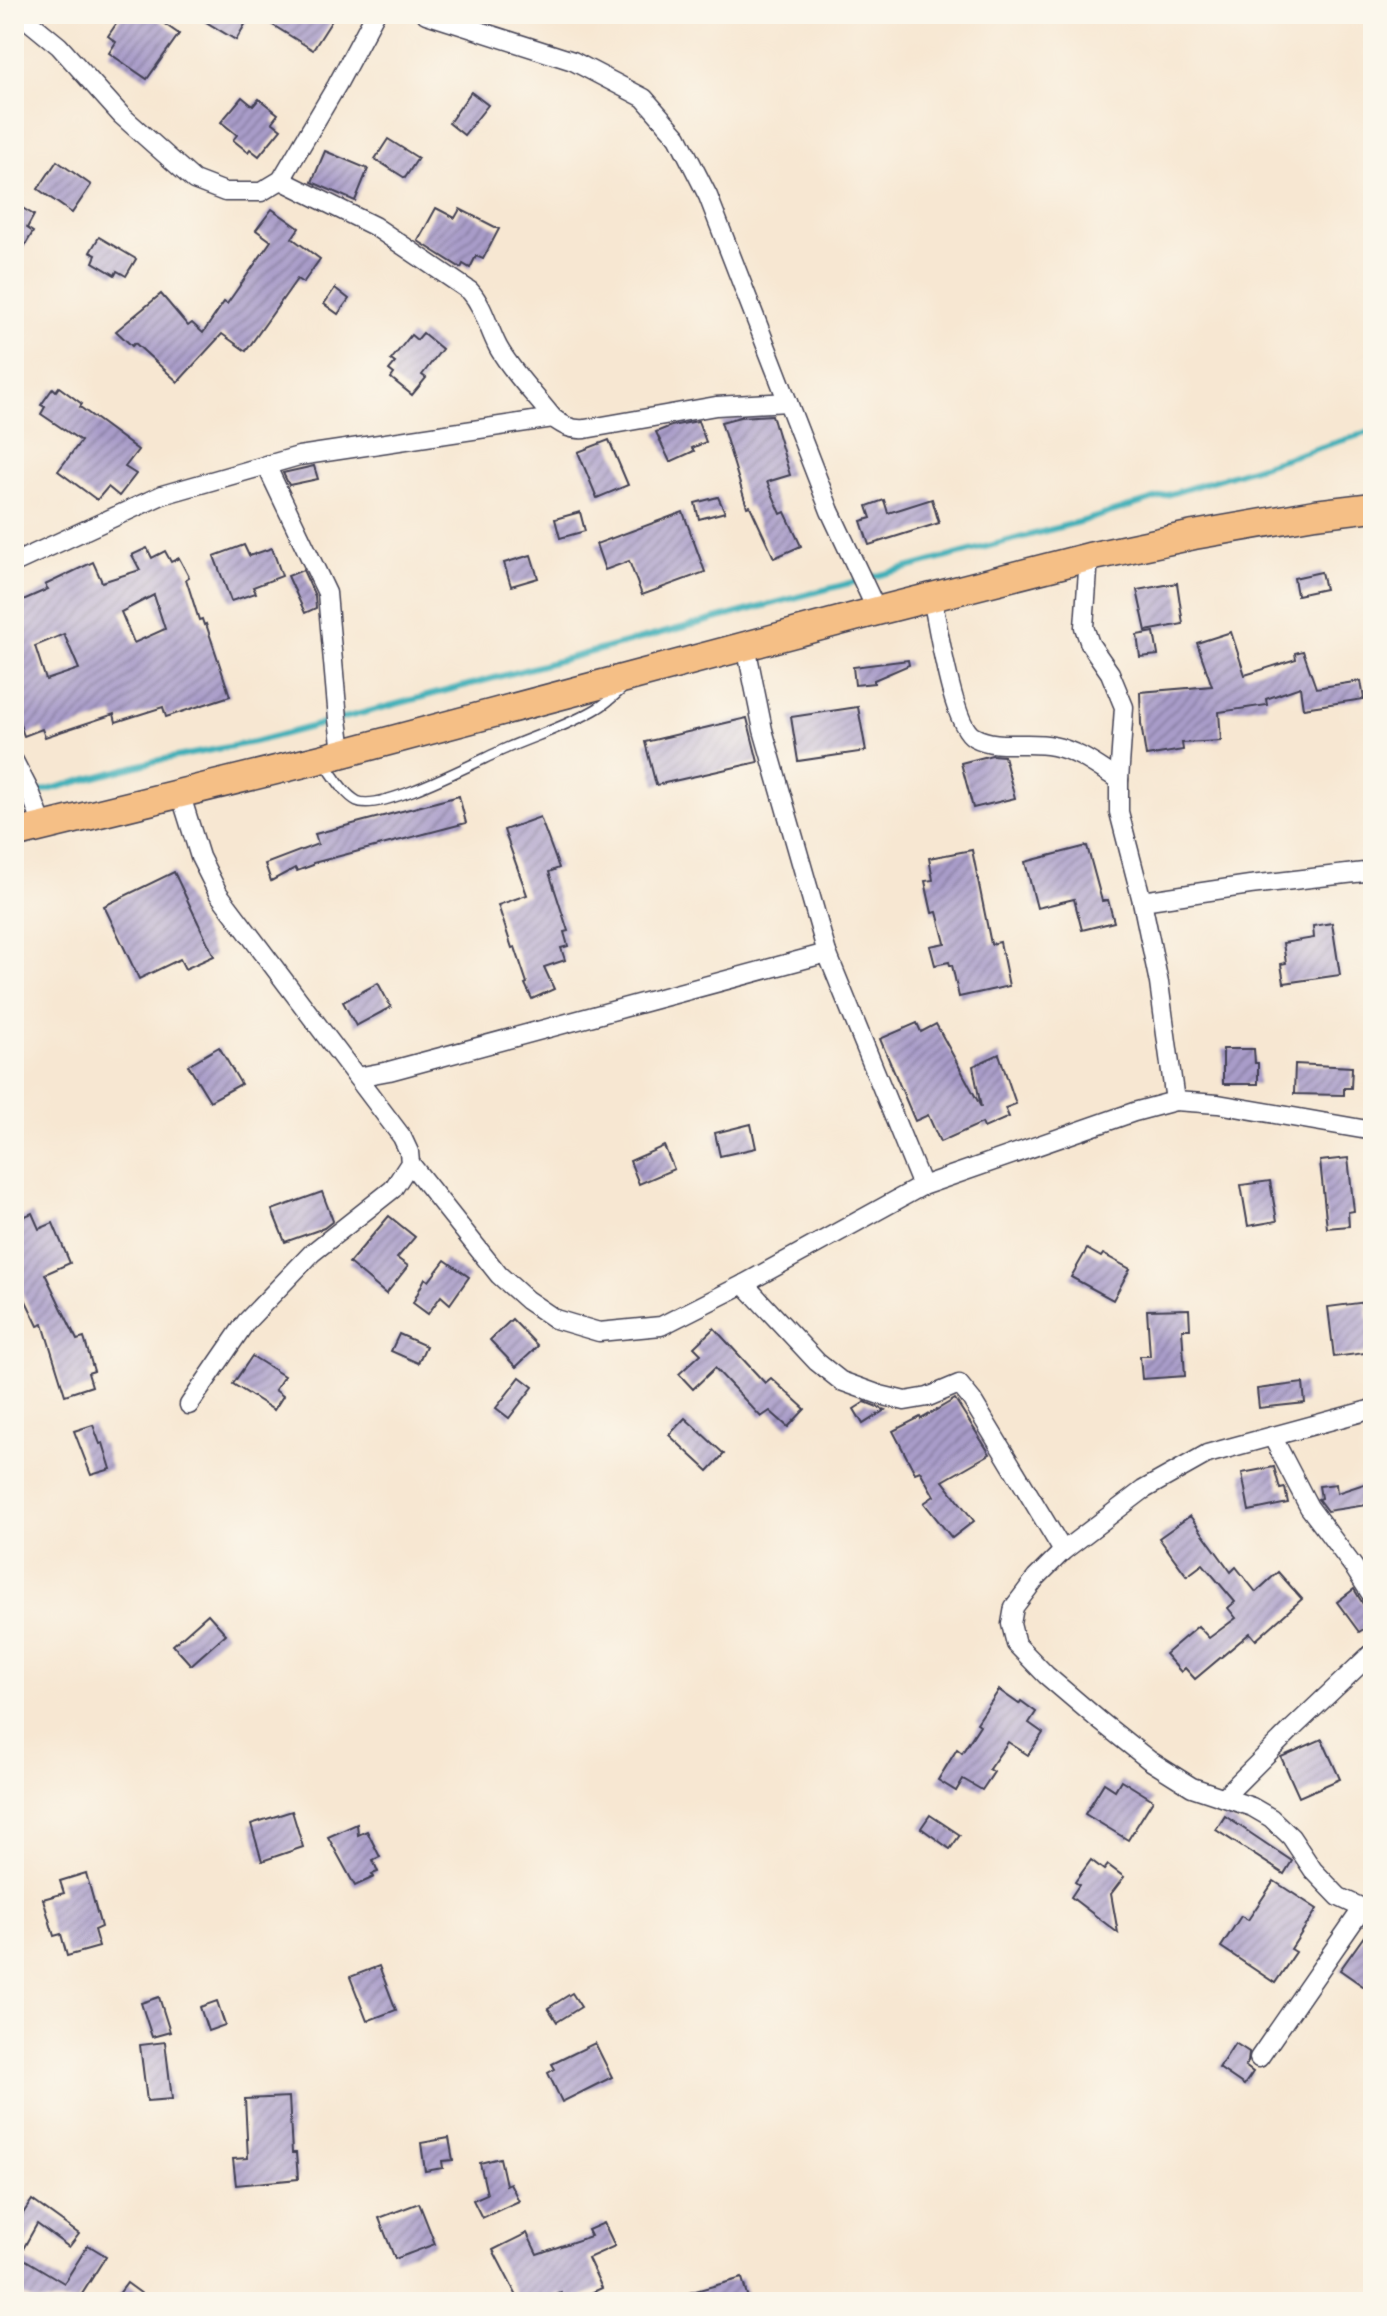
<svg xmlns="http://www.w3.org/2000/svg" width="1387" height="2316" font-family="Caveat,sans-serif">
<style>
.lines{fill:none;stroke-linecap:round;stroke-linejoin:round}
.stream{stroke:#3eafb8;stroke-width:6}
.building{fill:url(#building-hatch);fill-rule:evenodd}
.service-casing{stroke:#424052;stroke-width:12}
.minor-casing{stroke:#424052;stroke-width:21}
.primary-casing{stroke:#424052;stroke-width:31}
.service{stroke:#fff;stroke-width:9}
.minor{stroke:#fff;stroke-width:18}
.primary{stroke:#f5bf86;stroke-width:28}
</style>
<defs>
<pattern id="building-hatch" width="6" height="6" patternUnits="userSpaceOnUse" patternTransform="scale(2)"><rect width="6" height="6" fill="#a99cc9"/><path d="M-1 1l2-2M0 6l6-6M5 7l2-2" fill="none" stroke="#897fa4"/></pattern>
</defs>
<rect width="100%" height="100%" fill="#fbf7ec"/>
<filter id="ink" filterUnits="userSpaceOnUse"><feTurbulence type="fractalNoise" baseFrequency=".0125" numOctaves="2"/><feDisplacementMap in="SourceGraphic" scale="16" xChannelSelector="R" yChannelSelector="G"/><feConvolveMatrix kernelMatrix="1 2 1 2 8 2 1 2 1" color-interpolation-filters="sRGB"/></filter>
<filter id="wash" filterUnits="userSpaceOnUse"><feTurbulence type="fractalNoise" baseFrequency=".006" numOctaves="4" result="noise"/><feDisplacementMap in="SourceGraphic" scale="32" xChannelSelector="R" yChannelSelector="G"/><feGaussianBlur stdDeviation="1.8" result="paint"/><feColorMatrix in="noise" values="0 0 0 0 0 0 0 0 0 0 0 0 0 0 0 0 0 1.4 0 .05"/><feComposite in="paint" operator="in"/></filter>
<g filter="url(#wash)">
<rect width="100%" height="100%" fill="#f7e7d2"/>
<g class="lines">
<!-- stream -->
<polyline class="stream" points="14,799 155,761 254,742 1083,521 1373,431"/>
</g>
<g id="blocks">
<!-- building -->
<g class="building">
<polygon points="123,14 150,14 179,34 147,79 109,53 116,42 108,36"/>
<polygon points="193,14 251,14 236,40"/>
<polygon points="255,14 336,14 313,50"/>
<polygon points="471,92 488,105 464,135 449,123"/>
<polygon points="242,97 253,106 259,99 278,114 272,122 281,129 259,156 250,149 248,152 233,140 237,135 221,122"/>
<polygon points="388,139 418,158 405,178 375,159"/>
<polygon points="325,151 368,169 355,201 312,182"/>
<polygon points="57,161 91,185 72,213 38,189"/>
<polygon points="14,203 34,215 27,228 33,232 14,264"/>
<polygon points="436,208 455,218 460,209 499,229 483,259 476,256 470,268 463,264 461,268 418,241"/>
<polygon points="272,209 299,228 292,238 320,259 303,283 297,279 246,351 222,334 178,382 135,343 132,346 116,331 161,294 188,326 192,323 203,333 224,302 227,304 271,241 256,230"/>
<polygon points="99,237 136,259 126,276 117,271 115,275 93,262 96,255 90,252"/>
<polygon points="335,288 349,299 338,314 324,304"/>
<polygon points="423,333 442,349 422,375 426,378 412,395 391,378 394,374 389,370 395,363 391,360 411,335 417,340"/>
<polygon points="59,387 82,404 80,407 138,450 125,467 136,474 119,496 108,487 97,500 58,471 81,441 41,414 45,407 41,405 53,388 56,391"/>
<polygon points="772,415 790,475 767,482 781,514 785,512 801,546 774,558 750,506 747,507 721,422 740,417"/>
<polygon points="698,421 706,442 692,448 694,451 670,462 656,432 671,426"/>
<polygon points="609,440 628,485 597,498 578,452"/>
<polygon points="314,466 318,479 289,485 283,473"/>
<polygon points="718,497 725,512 699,519 695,503"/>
<polygon points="932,499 939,523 869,545 861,521 871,518 867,506 884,500 888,513"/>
<polygon points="580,512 585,531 560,538 555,519"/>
<polygon points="683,512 705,572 642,595 629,561 605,570 596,544"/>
<polygon points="244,545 249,556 272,548 282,576 253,587 256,593 231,601 214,556"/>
<path d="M147,548L152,558L165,551L171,562L179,558L189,577L186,579L199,620L202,619L204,625L206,624L230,696L166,717L163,707L116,722L114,714L45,737L42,729L24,736L18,719L14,720V604L48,589L45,585L93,562L102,582L140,570L132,555ZM154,595L165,629L134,643L121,612ZM64,634L79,669L46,680L35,646Z"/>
<polygon points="531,555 538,578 511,586 504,563"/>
<polygon points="303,570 315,596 316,608 305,613 288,576"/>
<polygon points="1321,572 1325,589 1297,595 1294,578"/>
<polygon points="1177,583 1183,624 1146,631 1137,590"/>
<polygon points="1154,632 1158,655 1140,657 1137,635"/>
<polygon points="1231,632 1245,675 1296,659 1295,653 1303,651 1316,688 1361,681 1364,699 1303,708 1300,687 1266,699 1267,705 1219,712 1221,741 1182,743 1183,750 1146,756 1141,724 1140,692 1212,686 1197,643"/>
<polygon points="908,660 909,665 874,680 874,683 855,685 853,667"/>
<polygon points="858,707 866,751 798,761 791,717"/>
<polygon points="747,718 758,762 656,785 645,742"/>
<polygon points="992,755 1004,756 1015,798 973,808 961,763"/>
<polygon points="459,796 466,823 313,863 313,865 297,871 295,868 271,881 265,864 318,844 315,834"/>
<polygon points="540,817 559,868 549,872 568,931 564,932 568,946 561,948 565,960 544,967 554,989 532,999 525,984 527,983 515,947 512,948 498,905 527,895 504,830"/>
<polygon points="1087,846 1102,901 1108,900 1114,922 1082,930 1074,899 1037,908 1025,862"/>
<polygon points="972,850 991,944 1000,942 1009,986 959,997 952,965 950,965 949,962 935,965 930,946 945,943 937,912 932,913 925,881 933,880 929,858"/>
<polygon points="174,872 214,956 185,969 180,959 139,979 104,906"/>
<polygon points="1332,923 1340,975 1284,983 1281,964 1286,963 1283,943 1314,938 1313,926"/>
<polygon points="378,983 391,1007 356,1026 343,1002"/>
<polygon points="917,1023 921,1032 936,1024 981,1107 973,1066 999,1054 1016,1104 1005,1108 1009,1117 984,1128 982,1123 940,1142 928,1115 915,1121 880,1039"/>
<polygon points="219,1047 241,1084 210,1101 188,1065"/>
<polygon points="1223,1049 1254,1049 1255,1063 1258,1063 1258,1084 1223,1084"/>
<polygon points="1295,1064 1352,1067 1351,1088 1344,1088 1344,1095 1294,1094"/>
<polygon points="751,1124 756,1148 720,1156 715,1133"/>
<polygon points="664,1146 674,1169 639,1184 630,1161"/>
<polygon points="1348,1158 1354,1211 1348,1212 1349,1226 1327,1228 1320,1161"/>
<polygon points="1270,1181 1277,1221 1248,1226 1241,1185"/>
<polygon points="322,1192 333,1221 324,1228 285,1242 272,1210"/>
<polygon points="32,1213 39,1229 53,1223 70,1263 45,1274 77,1340 84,1338 94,1371 88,1373 92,1386 65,1395 43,1324 38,1326 14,1276 14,1221"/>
<polygon points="389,1216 415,1237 397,1258 408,1266 386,1294 349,1263"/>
<polygon points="1087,1249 1101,1257 1103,1254 1130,1269 1113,1300 1071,1277"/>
<polygon points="445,1260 469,1277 450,1304 441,1296 428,1314 413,1303 425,1278 429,1281"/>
<polygon points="1366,1302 1373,1352 1334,1357 1328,1307"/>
<polygon points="1189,1309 1190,1329 1182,1329 1185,1376 1142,1379 1140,1356 1150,1356 1147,1310"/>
<polygon points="512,1319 538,1346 516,1367 490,1340"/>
<polygon points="714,1328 765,1383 771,1378 805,1409 788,1427 770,1411 761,1417 715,1368 693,1389 679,1374 701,1354 694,1347"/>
<polygon points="399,1334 426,1346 418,1363 391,1351"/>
<polygon points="252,1356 284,1376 275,1390 283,1396 274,1410 233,1384"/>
<polygon points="520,1377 533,1387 509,1418 496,1408"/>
<polygon points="1303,1383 1305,1403 1259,1408 1257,1389"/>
<polygon points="955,1399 990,1454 943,1481 974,1521 952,1538 924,1503 934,1496 920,1471 915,1473 893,1431 920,1417 921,1419"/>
<polygon points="865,1402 885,1410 863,1424 854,1409"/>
<polygon points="685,1418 724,1454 708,1471 669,1435"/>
<polygon points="93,1425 100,1444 103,1443 111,1469 91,1475 74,1431"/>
<polygon points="1274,1467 1280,1489 1285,1488 1288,1503 1249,1511 1242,1473"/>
<polygon points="1367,1483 1373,1504 1327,1511 1318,1499 1321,1498 1319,1486 1336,1484 1337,1493"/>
<polygon points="1190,1516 1231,1572 1236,1567 1256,1592 1278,1572 1302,1599 1256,1640 1250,1633 1195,1679 1185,1668 1181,1672 1165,1654 1198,1626 1209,1638 1236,1618 1228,1608 1235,1602 1203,1564 1187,1576 1159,1538"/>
<polygon points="1354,1589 1363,1604 1373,1609 1373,1623 1359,1632 1337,1602"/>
<polygon points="208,1614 226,1634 191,1665 173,1645"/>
<polygon points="999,1690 1019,1704 1021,1701 1036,1712 1029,1723 1043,1733 1028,1755 1008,1742 989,1769 994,1772 982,1790 963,1779 956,1791 938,1780 957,1749 962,1753 980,1725 977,1723"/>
<polygon points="1322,1739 1340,1779 1299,1797 1281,1757"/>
<polygon points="1121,1780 1153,1800 1128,1840 1085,1814 1104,1783 1115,1790"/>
<polygon points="292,1811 303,1847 262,1861 251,1824"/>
<polygon points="930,1815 960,1835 950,1849 921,1828"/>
<polygon points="1225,1816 1292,1861 1284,1874 1216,1830"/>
<polygon points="357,1824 358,1835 367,1831 380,1857 373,1860 378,1872 372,1874 374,1877 355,1886 328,1837"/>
<polygon points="1091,1860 1104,1870 1108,1865 1124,1877 1111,1894 1118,1933 1071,1897 1079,1885 1075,1882"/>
<polygon points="86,1873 101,1927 94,1930 99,1947 67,1956 61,1934 54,1936 43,1899 64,1893 60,1881"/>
<polygon points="1274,1881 1317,1909 1291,1949 1296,1952 1275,1983 1221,1947 1241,1916 1248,1920"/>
<polygon points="1372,1925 1373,1925 1373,1993 1340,1970"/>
<polygon points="379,1966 396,2010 367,2021 350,1977"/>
<polygon points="572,1993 581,2007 557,2022 548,2008"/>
<polygon points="159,1997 170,2032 152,2037 141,2003"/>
<polygon points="217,2001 225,2025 208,2031 200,2007"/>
<polygon points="165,2042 172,2099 147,2101 140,2045"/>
<polygon points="595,2043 612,2077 562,2102 548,2073 555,2069 552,2064"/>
<polygon points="1235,2043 1249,2052 1248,2062 1245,2066 1253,2072 1244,2085 1219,2068"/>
<polygon points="289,2097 292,2153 296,2153 298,2179 236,2185 233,2159 248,2158 245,2099"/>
<polygon points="449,2138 453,2160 442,2161 443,2168 425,2171 421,2143"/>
<polygon points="500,2158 506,2185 510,2183 519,2201 482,2218 473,2200 487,2194 480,2163"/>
<polygon points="32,2200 79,2234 69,2247 37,2224 19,2256 64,2283 88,2245 106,2256 77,2302 35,2302 14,2289 14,2227"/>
<polygon points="419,2203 435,2244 395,2259 379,2218"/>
<polygon points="604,2223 615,2246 588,2258 602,2288 571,2302 565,2302 561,2293 539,2302 520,2302 493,2250 527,2233 537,2254 591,2236 588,2230"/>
<polygon points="742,2278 749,2302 674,2302 674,2297"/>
<polygon points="127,2283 153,2302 113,2302"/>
</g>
</g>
</g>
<g filter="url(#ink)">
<use href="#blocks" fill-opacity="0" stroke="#424052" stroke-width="2"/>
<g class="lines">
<defs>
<path id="service" d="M325,764C334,776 344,794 357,801C381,813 481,759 507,748C537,735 570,725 598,708C607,703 615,695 622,689"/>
<g id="minor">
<polyline points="20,14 59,46 121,115 194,180 225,192 261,192 281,180 337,85 375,14"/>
<polyline points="426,14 573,61 644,98 678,137 708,196 830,511 877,611"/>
<path d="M281,180L374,226L470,291C484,307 488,328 498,347C511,371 536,396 553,418C564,426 571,430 585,429L716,406L788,402"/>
<polyline points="266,465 327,593 338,719 342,752"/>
<polyline points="1089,557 1084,627 1090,644 1110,673 1124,707 1119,780 1119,812 1142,901 1159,983 1175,1101"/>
<polyline points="14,563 162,495 299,456 553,418"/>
<path d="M932,598C938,625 952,725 974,737C998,750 1028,740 1053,746C1078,751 1098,767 1119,780"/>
<polyline points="746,646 763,730 827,953 922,1186"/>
<polyline points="14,761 31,794 43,826"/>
<polyline points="180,793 200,857 218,893 402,1137 409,1152 410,1163 393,1189 312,1253 246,1322 189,1405"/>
<polyline points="1142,901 1250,885 1373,871"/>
<polyline points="357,1077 389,1071 827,953"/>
<polyline points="410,1163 499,1275 527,1300 555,1319 599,1332 661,1326 744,1284 922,1186 1134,1112 1175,1101 1218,1104 1373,1131"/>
<polyline points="744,1284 817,1362 841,1381 880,1395 905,1401 928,1397 959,1384 972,1400 1063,1551"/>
<polyline points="1373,1409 1207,1454 1143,1490 1063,1551 1036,1578 1014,1607 1011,1624 1016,1644 1046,1675 1100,1721 1149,1760 1192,1787 1252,1807 1271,1818 1291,1837 1313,1870 1339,1897 1373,1913"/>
<polyline points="1272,1436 1309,1507 1353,1566 1373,1597"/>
<polyline points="1224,1797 1293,1728 1373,1652"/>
<polyline points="1259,2058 1362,1909"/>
</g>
<polyline id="primary" points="14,834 321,759 877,611 1089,557 1194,535 1315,514 1373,507"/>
</defs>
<!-- service casing -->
<use href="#service" class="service-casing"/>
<!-- minor casing -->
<use href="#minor" class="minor-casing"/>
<!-- primary casing -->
<use href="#primary" class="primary-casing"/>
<!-- service -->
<use href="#service" class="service"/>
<!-- minor -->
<use href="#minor" class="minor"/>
<!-- primary -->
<use href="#primary" class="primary"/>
</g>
</g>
<!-- margin -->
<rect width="1387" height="2316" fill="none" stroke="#fbf7ec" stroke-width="48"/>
</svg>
